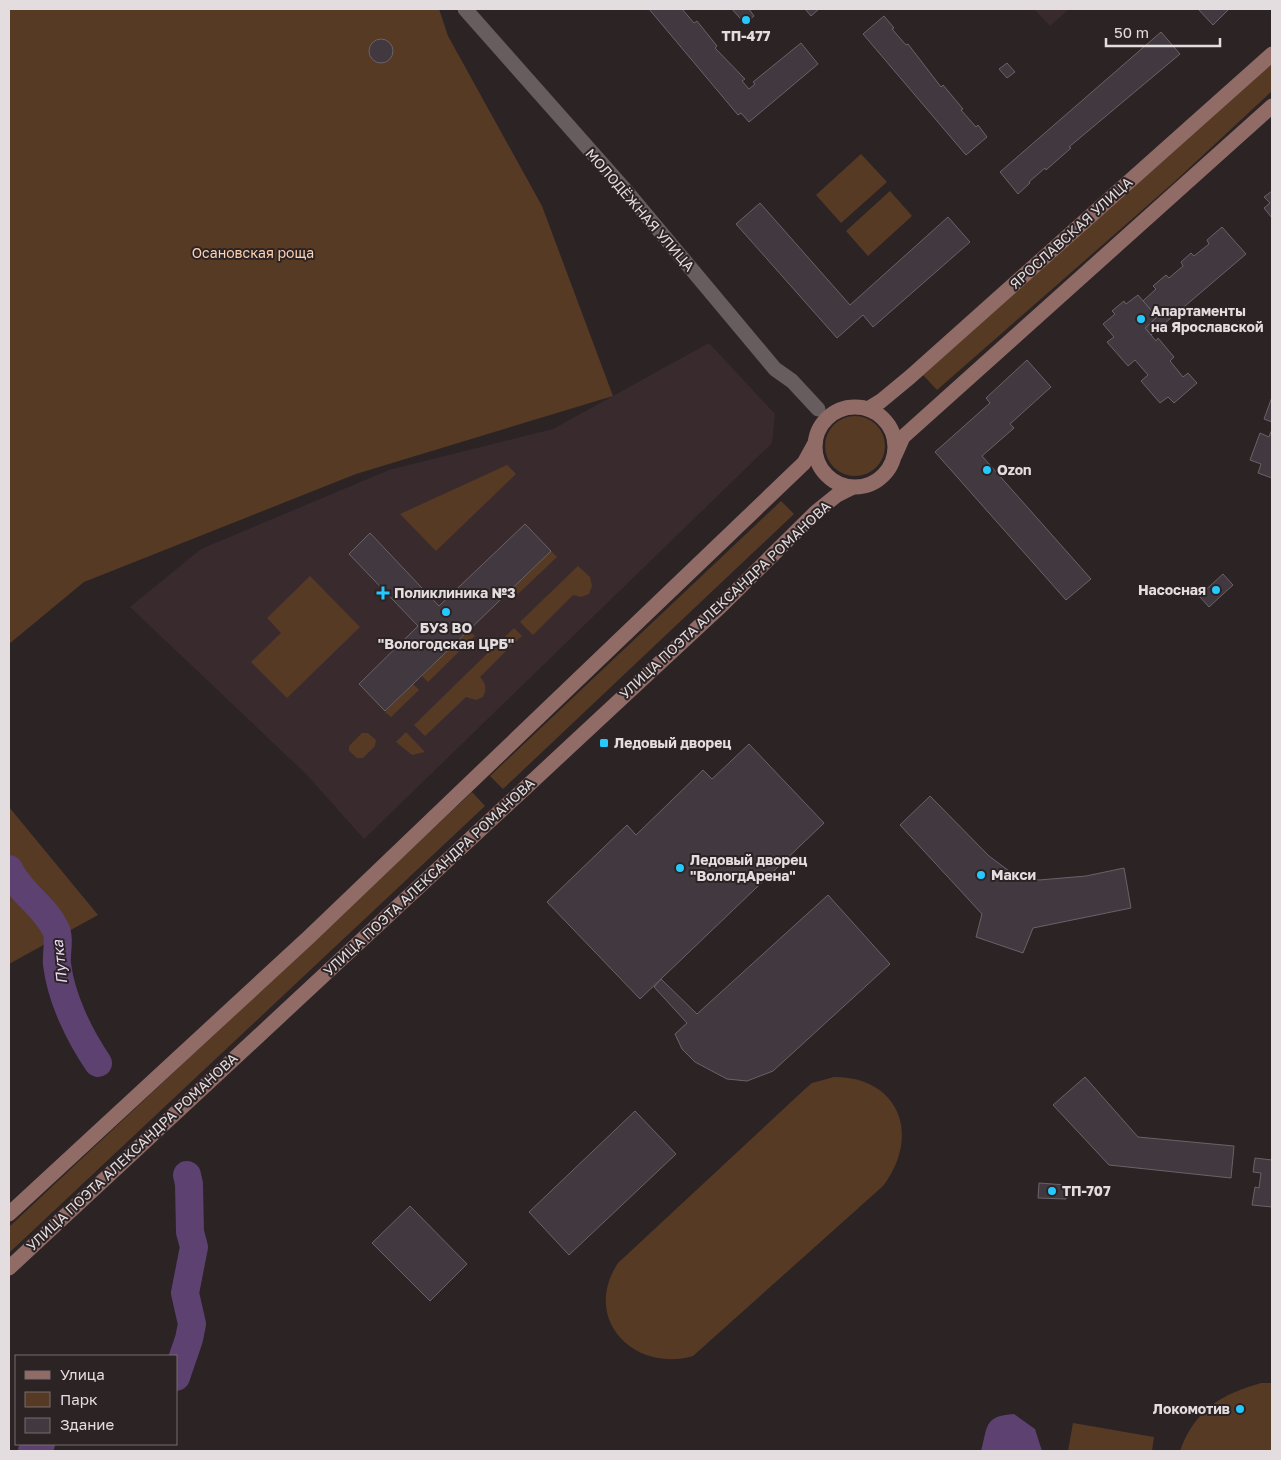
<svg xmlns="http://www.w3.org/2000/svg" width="1281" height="1460" font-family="'Golos Text',sans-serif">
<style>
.built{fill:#392a2e}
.green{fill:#563a24}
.water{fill:#5d4171}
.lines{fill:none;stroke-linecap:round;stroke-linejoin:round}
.river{stroke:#5d4171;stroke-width:28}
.building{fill:#41393f;stroke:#6b6268}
.street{stroke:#675c5e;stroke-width:15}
.secondary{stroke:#916c67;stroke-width:15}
.poi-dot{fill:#26c9fe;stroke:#2c2325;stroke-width:2}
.labels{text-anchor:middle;stroke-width:4;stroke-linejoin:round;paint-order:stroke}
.poi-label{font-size:14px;font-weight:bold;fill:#e4dddf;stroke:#2c2325;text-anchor:start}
.street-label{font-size:14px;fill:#e4dddf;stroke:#2c2325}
.park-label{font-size:14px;fill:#fdd0ae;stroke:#2c2325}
.water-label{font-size:15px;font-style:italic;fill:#ead9f8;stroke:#2c2325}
</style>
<rect width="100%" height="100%" fill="#2c2325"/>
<!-- built -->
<g class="built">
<polygon points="1034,9 1069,9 1050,26"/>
<polygon points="709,343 775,414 772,443 364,839 307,775 130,607 201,549 389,470 553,429"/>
</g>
<!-- green -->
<g class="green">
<polygon points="9,9 439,9 448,36 542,206 613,396 356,474 84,582 9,644"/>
<polygon points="1272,62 1272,91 1172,184 937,390 923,375"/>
<polygon points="861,154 887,182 841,223 816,195"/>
<polygon points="890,191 912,216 868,256 846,231"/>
<circle cx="855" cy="446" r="30"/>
<polygon points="507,465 516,474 436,551 400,514"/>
<polygon points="781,501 794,514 503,789 490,776"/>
<polygon points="551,551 557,557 518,594 513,588"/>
<polygon points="578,566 590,577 592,586 589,594 581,597 573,595 533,635 520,622"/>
<polygon points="310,576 360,627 287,698 251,662 281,633 267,618"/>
<polygon points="514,628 522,636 509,648 502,640"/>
<polygon points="469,630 475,636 428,682 422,676"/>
<path d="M499,642L507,650L480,677C486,684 487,688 483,697L476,700L466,697L425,736L414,725Z"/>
<polygon points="413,684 419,690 391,717 385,712"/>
<polygon points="406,732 425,752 412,755 396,742"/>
<polygon points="362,733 368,733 376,740 375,746 363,758 357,758 349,751 349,746"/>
<polygon points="472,792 485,806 9,1253 9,1227"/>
<polygon points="9,807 98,915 9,964"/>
<path d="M834,1077C900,1077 921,1136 883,1186L693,1356C634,1373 581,1319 618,1263L805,1089L812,1083Z"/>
<path d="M1261,1383H1272V1451H1180C1194,1411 1221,1394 1261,1383Z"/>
<polygon points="1073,1423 1154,1437 1152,1451 1068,1451"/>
</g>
<!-- water -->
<path class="water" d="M1014,1414L1035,1429L1042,1451H981C988,1427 983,1416 1014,1414Z"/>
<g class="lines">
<!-- river -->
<g class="river">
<path d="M9,869C20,893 45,906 56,930C60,939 56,954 57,964C61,998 79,1035 98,1063"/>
<polyline points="176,1377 189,1339 192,1324 185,1293 194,1247 190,1232 189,1184 187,1175"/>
<polyline points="32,1451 41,1444"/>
</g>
</g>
<!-- building -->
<g class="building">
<polygon points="649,9 682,9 694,23 697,21 717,46 715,48 745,79 742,81 749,89 755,84 753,82 801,43 818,64 749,122 741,113 738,115"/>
<polygon points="732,9 749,9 754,16 745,24"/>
<polygon points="805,9 819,9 811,16"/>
<polygon points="1198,9 1229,9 1213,25"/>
<polygon points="884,16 894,28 892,29 906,45 908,44 941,87 943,85 963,109 961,110 976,127 978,125 987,137 966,155 863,34"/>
<polygon points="1161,32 1180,54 1069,147 1071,148 1046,170 1045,168 1029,182 1030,183 1018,194 1000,172"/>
<circle cx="381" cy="51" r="12"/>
<polygon points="1007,63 1015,72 1007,78 999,69"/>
<polygon points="1272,191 1272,218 1264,208 1270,203 1264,197"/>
<polygon points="760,203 850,305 948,217 970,242 873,327 863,315 837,338 736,224"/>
<polygon points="1222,227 1246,254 1151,335 1145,328 1157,317 1143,301 1156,289 1153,286 1166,275 1169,278 1183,266 1181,262 1191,253 1194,256 1209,244 1207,240"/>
<polygon points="1138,295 1157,317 1145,328 1156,341 1158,338 1174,357 1170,361 1183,377 1188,373 1197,383 1174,403 1168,397 1160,403 1141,381 1148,375 1135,360 1128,366 1107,342 1114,337 1103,324 1115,314 1112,311 1124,301 1126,304"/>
<polygon points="1027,360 1051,387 1010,424 1014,428 982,456 1091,579 1066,600 935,452 990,403 986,398"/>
<polygon points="1272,397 1272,422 1264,419"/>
<polygon points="1272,429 1272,478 1258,473 1261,464 1250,460 1260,433 1269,437"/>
<polygon points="525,524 551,551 385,711 359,684 418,626 349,554 370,533 439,606"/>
<polygon points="1223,574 1233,585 1209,607 1199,596"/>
<polygon points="749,744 824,823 640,999 547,902 627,825 636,835 703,770 712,779"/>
<polygon points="930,796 989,856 1013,874 1039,880 1086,876 1124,868 1131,908 1033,928 1023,953 976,937 982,914 900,825"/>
<polygon points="828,895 890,964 773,1071 747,1081 727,1079 695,1062 682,1049 675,1034 687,1023 654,987 661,979 697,1014"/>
<polygon points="1085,1077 1138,1137 1234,1146 1231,1178 1109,1165 1053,1105"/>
<polygon points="635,1111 676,1154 569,1255 529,1212"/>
<polygon points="1255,1158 1272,1160 1272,1207 1252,1205 1255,1187 1259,1188 1261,1173 1253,1172"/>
<polygon points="1039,1183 1066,1185 1066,1199 1038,1198"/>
<polygon points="410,1206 467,1264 430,1301 372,1243"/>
</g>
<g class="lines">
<!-- street -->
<polyline class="street" points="465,9 627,192 775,369 792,381 818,409"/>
<!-- secondary -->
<g class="secondary">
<circle cx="855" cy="447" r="40"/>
<polyline points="868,409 881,401 910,377 1272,54"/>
<polyline points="895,455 903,437 1272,106"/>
<polyline points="9,1214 309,937 804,463 815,443"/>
<polyline points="9,1268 723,604 816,512 837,495 851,488"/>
</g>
</g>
<!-- markers -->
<g class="poi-dot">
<circle cx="746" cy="20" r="5"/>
<circle cx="1141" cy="319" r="5"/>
<circle cx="987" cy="470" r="5"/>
<circle cx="1216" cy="590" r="5"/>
<path d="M380.5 585.5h5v5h5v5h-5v5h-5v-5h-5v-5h5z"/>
<circle cx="446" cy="612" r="5"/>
<rect x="599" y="738" width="10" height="10" rx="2.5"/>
<circle cx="680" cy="868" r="5"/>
<circle cx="981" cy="875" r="5"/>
<circle cx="1052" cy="1191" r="5"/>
<circle cx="1240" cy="1409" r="5"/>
</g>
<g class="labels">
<!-- poi labels -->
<g class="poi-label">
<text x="746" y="41" text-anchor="middle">ТП-477</text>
<text x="1151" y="316">Апартаменты<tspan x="1151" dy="16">на Ярославской</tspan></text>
<text x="997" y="475">Ozon</text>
<text x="1206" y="595" text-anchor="end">Насосная</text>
<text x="394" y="598">Поликлиника №3</text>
<text x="446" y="633" text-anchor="middle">БУЗ ВО<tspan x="446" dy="16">"Вологодская ЦРБ"</tspan></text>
<text x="614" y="748">Ледовый дворец</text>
<text x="690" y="865">Ледовый дворец<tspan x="690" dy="16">"ВологдАрена"</tspan></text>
<text x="991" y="880">Макси</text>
<text x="1062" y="1196">ТП-707</text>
<text x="1230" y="1414" text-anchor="end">Локомотив</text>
</g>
<!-- street labels -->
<g class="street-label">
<text transform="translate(640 210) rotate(49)" y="5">МОЛОДЁЖНАЯ УЛИЦА</text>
<text transform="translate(1071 233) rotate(-42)" y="5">ЯРОСЛАВСКАЯ УЛИЦА</text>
<text transform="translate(725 600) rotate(-43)" y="5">УЛИЦА ПОЭТА АЛЕКСАНДРА РОМАНОВА</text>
<text transform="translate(429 877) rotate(-43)" y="5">УЛИЦА ПОЭТА АЛЕКСАНДРА РОМАНОВА</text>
<text transform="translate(132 1152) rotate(-43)" y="5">УЛИЦА ПОЭТА АЛЕКСАНДРА РОМАНОВА</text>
</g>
<!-- park labels -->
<g class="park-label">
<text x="253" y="258">Осановская роща</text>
</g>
<!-- water labels -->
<g class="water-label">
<text transform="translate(60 962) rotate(-96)" y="5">Путка</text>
</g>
</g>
<!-- border -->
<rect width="1281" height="1460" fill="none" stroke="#e4dddf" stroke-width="20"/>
<!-- legend -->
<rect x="15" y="1355" width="162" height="90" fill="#2c2325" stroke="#766d6f"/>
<rect x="25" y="1371" width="25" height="8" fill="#916c67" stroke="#766d6f"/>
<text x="60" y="1380" font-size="15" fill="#e4dddf">Улица</text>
<rect x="25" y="1392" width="25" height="15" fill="#563a24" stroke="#766d6f"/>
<text x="60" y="1405" font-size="15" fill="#e4dddf">Парк</text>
<rect x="25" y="1418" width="25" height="15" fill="#41393f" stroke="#766d6f"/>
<text x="60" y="1430" font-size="15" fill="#e4dddf">Здание</text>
<!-- scale -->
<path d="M1106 38v8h114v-8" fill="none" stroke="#e4dddf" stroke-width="2.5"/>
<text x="1114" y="38" font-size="15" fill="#e4dddf" stroke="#2c2325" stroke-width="4" paint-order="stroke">50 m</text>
</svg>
